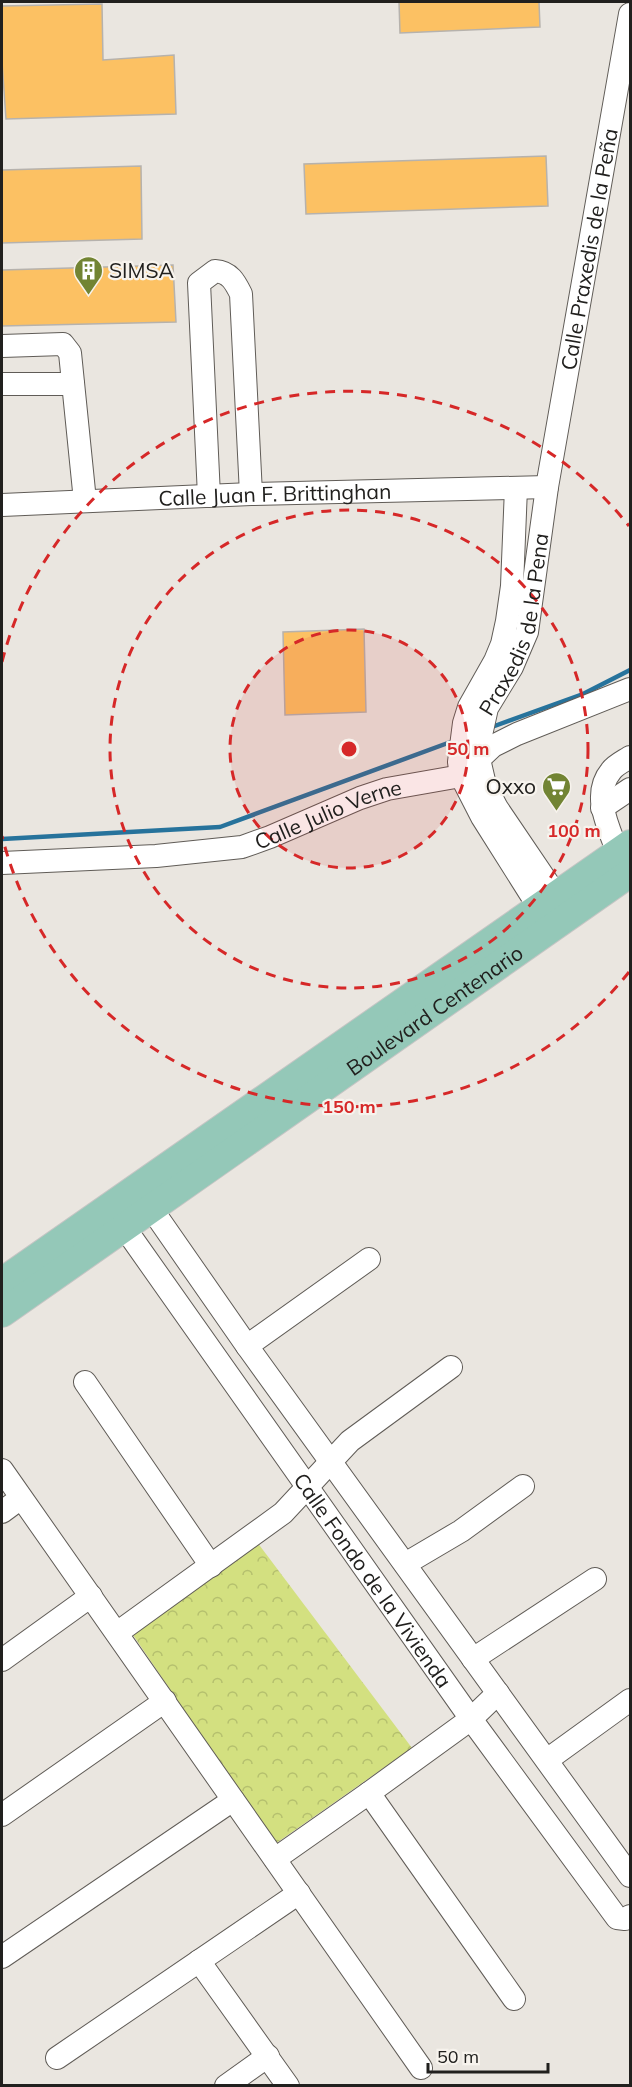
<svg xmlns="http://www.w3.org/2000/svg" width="632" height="2087" font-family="Mulish,sans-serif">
	<defs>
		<pattern id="park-crowns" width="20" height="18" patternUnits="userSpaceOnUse" patternTransform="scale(1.5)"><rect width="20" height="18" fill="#d3e080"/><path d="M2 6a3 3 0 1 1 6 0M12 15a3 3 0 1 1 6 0" fill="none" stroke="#b5c06e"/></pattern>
	</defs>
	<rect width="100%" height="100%" fill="#eae6e0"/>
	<path fill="url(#park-crowns)" d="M 257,1542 L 412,1748 L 275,1844 L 131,1632 Z"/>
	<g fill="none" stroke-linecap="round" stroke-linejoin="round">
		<g stroke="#27739c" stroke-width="4.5">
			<path d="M 489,728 L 583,694 L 630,670"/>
			<path d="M 2,839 L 220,827 L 456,740"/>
		</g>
	</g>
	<g fill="#fcc163" stroke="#b6b2ad" stroke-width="1.5">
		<path d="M 399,2 L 539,2 L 540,27 L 400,33 Z"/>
		<path d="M 102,4 L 103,60 L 174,55 L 176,114 L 6,119 L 2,62 L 2,6 Z"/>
		<path d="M 546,156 L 548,206 L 306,214 L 304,164 Z"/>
		<path d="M 141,166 L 142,239 L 2,243 L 2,170 Z"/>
		<path d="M 173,265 L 176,322 L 2,326 L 2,270 Z"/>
		<path d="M 364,629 L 366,712 L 285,715 L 283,632 Z"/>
	</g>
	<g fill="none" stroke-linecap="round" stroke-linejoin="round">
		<defs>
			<g id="minor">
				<path d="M 2,346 L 63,344 L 70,353 L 85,501"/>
				<path d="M 2,384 L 73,384"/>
				<path d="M 516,488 L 512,586 L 507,621 L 502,644 L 495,661 L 469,707 L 464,723 L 459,762 L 461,776 L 482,817 L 547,920"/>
				<path d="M 209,496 L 199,283 L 215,271 C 230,272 235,282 241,294 L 251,494"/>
				<path id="s1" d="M 2,505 L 251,494 L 547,487"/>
				<path d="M 602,808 L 630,789"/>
				<path d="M 618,853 C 609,828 591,795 611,771 C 615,765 624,761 630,757"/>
				<path id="s2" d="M 2,863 L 156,856 L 242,847 L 270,837 L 360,798 L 387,789 L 461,776 L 493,746 L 517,734 L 630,689"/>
				<path id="s3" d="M 564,907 L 497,808 L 485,785 L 479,759 L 479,744 L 487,708 L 512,667 L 527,632 L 547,487 L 630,14"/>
				<path d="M 151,1208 L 247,1346 L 630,1876"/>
				<path id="s4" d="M 124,1227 L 471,1719 L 617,1918 L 625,1919 L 630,1916"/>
				<path d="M 247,1346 L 369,1259"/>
				<path d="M 85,1382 L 211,1566"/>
				<path d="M 2,1470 L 421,2068"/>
				<path d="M 2,1512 L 21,1498"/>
				<path d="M 405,1564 L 461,1531 L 523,1486"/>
				<path d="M 117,1633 L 283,1513 L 350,1441 L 451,1367"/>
				<path d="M 473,1659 L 595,1579"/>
				<path d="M 2,1660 L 91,1596"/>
				<path d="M 547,1760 L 630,1700"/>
				<path d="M 369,1793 L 514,1999"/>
				<path d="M 2,1815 L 165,1701"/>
				<path d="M 275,1859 L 369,1793 L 471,1719 L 498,1693"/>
				<path d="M 2,1957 L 233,1800"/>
				<path d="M 199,1961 L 288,2086"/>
				<path d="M 57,2058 L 299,1893"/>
				<path d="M 226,2086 L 268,2056"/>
			</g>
			<g id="major">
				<path d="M 2,1282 L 630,844"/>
				<path id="s5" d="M 2,1313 L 630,873"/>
			</g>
		</defs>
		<use href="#minor" stroke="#605c57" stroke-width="24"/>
		<use href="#major" stroke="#c5c5c4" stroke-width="30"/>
		<use href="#minor" stroke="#fff" stroke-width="22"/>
		<use href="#major" stroke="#94c8b8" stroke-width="28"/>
	</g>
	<circle cx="349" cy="749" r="119" fill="#d62828" fill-opacity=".12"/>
	<g fill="none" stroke="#d62828" stroke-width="3" stroke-dasharray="10 8">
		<circle cx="349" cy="749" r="119"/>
		<circle cx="349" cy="749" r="239"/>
		<path d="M629 972A358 358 0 0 1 2 836M2 662A358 358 0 0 1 629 526"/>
	</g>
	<defs>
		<symbol id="building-pin" viewBox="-11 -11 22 30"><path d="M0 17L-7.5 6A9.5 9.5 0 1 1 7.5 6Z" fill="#728433" stroke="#f7f3ed"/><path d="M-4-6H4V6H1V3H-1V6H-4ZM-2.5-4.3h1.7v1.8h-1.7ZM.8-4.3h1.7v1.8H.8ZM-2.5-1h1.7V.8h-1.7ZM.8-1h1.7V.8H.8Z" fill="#fff"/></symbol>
		<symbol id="supermarket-pin" viewBox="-11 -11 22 30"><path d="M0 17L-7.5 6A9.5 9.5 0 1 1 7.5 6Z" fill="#728433" stroke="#f7f3ed"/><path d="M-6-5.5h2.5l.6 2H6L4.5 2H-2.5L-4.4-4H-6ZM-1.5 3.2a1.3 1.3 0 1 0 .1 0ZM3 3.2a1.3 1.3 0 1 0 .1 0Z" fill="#fff"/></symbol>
	</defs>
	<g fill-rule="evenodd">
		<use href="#building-pin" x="72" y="254" width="33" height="45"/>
		<use href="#supermarket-pin" x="540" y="770" width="33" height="45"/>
	</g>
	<g text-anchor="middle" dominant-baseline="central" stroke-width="4.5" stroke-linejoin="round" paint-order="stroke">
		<g font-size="21" fill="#21201e" stroke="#f7f3ed">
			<text stroke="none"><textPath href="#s3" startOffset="698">Calle Praxedis de la Peña</textPath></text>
			<text stroke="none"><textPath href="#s1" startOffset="273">Calle Juan F. Brittinghan</textPath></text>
			<text stroke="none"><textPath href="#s3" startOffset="314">Praxedis de la Pena</textPath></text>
			<text stroke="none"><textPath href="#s2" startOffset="333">Calle Julio Verne</textPath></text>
			<text stroke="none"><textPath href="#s5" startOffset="528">Boulevard Centenario</textPath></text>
			<text stroke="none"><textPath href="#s4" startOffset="432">Calle Fondo de la Vivienda</textPath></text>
		</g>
		<g font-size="21" fill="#21201e" stroke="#f7f3ed" text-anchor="start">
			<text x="109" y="270">SIMSA</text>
			<text x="536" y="786" text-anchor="end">Oxxo</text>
		</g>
	</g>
	<circle cx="349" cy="749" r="9" fill="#d62828" stroke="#f7f3ed" stroke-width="3"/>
	<g font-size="18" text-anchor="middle" font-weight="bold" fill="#d62828" stroke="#f7f3ed" stroke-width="4.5" stroke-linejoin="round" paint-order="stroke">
		<text x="468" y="755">50 m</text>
		<text x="574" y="837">100 m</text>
		<text x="349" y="1113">150 m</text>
	</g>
	<rect width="632" height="2087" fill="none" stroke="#21201e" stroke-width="6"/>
	<path d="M428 2063v9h120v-9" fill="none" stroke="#21201e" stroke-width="3"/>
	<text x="437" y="2063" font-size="18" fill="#21201e" stroke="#f7f3ed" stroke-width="4.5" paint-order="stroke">50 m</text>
</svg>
